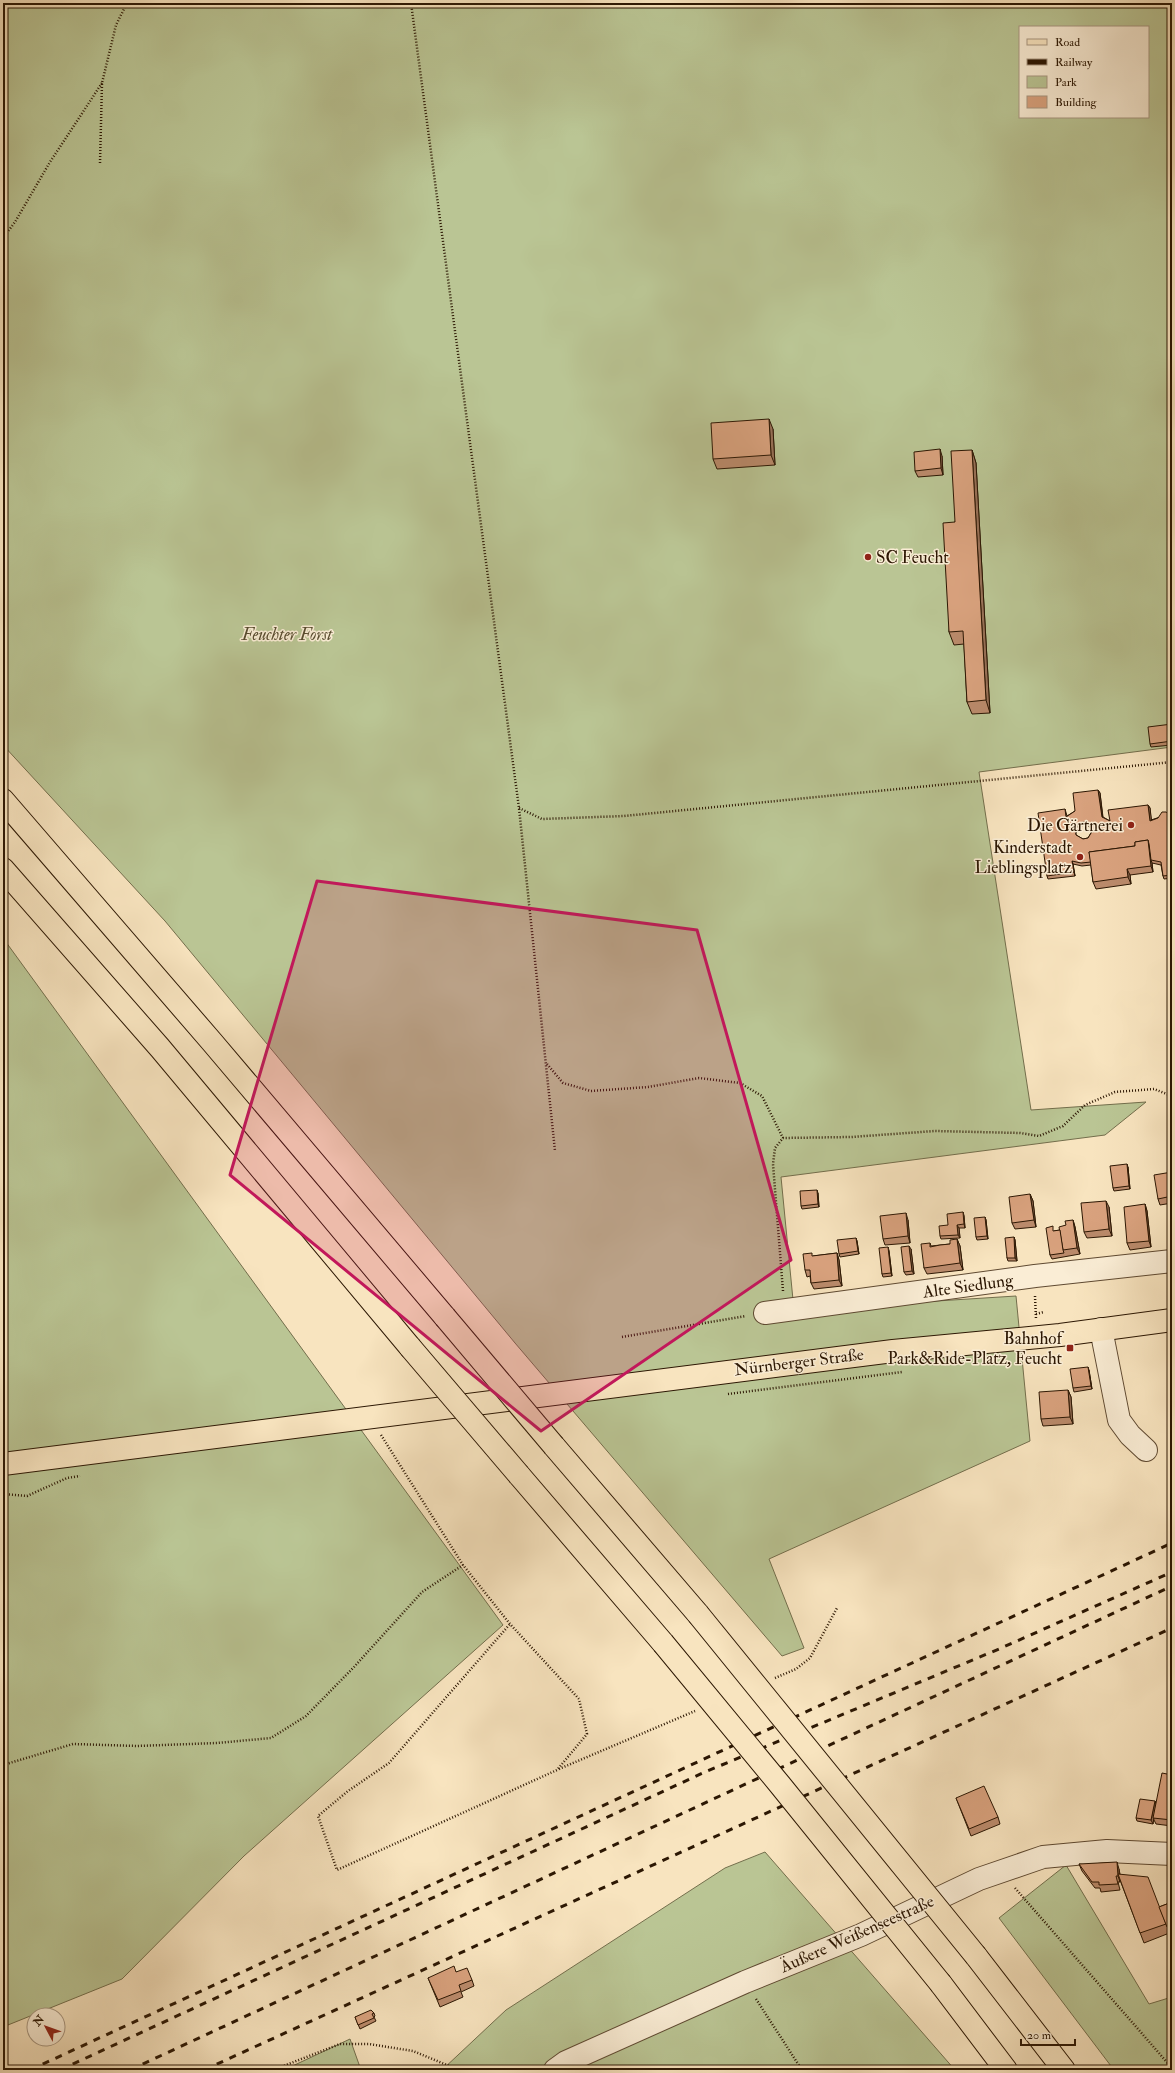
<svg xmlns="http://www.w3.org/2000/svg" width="1175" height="2073" font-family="'IM FELL Double Pica',serif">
	<rect width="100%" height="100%" fill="#f8e4bf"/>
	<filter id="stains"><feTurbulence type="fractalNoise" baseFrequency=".005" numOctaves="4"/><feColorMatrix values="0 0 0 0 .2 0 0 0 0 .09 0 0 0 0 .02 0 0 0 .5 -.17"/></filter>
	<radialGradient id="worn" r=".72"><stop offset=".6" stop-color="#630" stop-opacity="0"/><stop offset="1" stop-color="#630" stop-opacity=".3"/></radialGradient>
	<g fill="#bac594" stroke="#736e4c" fill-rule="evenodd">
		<path d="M 3,3 L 1172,3 L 1172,747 L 979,772 L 1031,1110 L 1146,1102 L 1105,1135 L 781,1177 L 794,1310 L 1016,1296 L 1030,1441 L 769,1559 L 804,1648 L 782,1656 L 515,1343 L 165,921 L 3,745 ZM 1020,27 L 1148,27 L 1148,117 L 1020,117 Z"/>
		<path d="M 3,938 L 503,1625 L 244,1856 L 122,1979 L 3,2027 Z"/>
		<path d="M 765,1852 L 955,2070 L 442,2070 L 506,2010 L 725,1868 Z"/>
		<path d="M 1066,1865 L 1149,2004 L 1172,1997 L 1172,2070 L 1114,2070 L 999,1918 Z"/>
		<path d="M 350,2039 L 361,2070 L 284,2070 Z"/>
	</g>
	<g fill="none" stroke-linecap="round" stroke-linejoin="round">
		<defs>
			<g id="minor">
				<path d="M 765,1313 L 1035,1276 L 1172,1261"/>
				<path d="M 1101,1329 L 1119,1420 L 1130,1435 L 1146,1450"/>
				<path d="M 555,2070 L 566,2062 L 745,1982 L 861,1935 L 979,1879 L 1043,1857 L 1107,1851 L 1172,1854"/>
			</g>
			<path id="major" d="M 3,1464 L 893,1351 L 1060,1335 L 1172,1320"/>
			<g id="highway">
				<path d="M 3,800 L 212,1042 L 445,1317"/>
				<path d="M 3,869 L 160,1048 L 410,1347"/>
				<path d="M 554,1446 L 698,1614"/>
				<path d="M 519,1475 L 663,1643"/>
				<path d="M 976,1956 L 1064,2070"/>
				<path d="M 941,1984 L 1006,2070"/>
			</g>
		</defs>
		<use href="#minor" stroke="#5f4a32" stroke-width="24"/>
		<use href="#major" stroke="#2c1703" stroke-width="24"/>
		<use href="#highway" stroke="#2c1703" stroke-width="24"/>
		<g stroke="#2c1703" stroke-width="2.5" stroke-dasharray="1 2" stroke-linecap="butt">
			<path d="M 411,3 L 519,808 L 555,1151"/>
			<path d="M 100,163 L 102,83 L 116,25 L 127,3"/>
			<path d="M 3,238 L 15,222 L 50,162 L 102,83"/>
			<path d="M 519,808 L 542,819 L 624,816 L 1172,762"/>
			<path d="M 547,1064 L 563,1083 L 591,1091 L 648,1087 L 699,1078 L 740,1083 L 762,1096 L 783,1138"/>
			<path d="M 783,1291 L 773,1164 L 775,1148 L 783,1138 L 851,1137 L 935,1131 L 1020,1133 L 1039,1136 L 1063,1126 L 1085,1105 L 1115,1092 L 1154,1089 L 1172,1096"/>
			<path d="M 1035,1296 L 1036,1319"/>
			<path d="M 1036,1314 L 1044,1312"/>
			<path d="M 622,1337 L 746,1316"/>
			<path d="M 728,1394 L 902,1372"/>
			<path d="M 381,1435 L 463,1565 L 510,1624 L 579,1699 L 587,1734 L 557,1770 L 337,1870 L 318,1816 L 348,1791 L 389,1763 L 510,1624"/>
			<path d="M 3,1494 L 27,1496 L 67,1478 L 80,1476"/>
			<path d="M 775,1678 L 796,1669 L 810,1658 L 837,1608"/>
			<path d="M 3,1765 L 73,1744 L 137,1746 L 217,1743 L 271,1738 L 306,1716 L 354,1667 L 422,1592 L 463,1565"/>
			<path d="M 559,1769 L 695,1711"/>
			<path d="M 1015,1888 L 1172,2068"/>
			<path d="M 756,1999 L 802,2070"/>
			<path d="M 273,2070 L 340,2044 L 369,2044 L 413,2051 L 459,2070"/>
		</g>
		<use href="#minor" stroke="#faedd5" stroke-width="22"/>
		<use href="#major" stroke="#f8e4bf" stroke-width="22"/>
		<use href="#highway" stroke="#f8e4bf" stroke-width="22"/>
		<g stroke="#2c1703" stroke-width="3" stroke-dasharray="7 7" stroke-linecap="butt">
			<path d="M 30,2070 L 1172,1543"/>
			<path d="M 60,2070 L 705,1772 L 999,1649 L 1172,1572"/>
			<path d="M 130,2070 L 1172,1586"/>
			<path d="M 204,2070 L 1172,1628"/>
		</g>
		<defs>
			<g id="highway-bridge">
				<path d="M 445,1317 L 554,1446"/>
				<path d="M 410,1347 L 519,1475"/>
				<path d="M 698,1614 L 976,1956"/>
				<path d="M 663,1643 L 781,1786 L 941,1984"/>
			</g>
		</defs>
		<use href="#highway-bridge" stroke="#2c1703" stroke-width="24" stroke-linecap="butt"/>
		<use href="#highway-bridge" stroke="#f8e4bf" stroke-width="22"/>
	</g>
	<g fill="#bb8b6c" stroke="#2c1703" fill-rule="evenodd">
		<path d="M 773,429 L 775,465 L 717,469 L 713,459 Z"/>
		<path d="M 972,450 L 976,463 L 990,713 L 972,714 L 967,702 L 964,644 L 954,645 L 949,632 L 955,522 Z"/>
		<path d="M 942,456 L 943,475 L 918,477 L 915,471 Z"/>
		<path d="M 1172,724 L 1172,745 L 1151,747 L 1150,744 Z"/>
		<path d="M 1098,790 L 1100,793 L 1103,817 L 1110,821 L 1148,805 L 1150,808 L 1151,820 L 1169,814 L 1171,820 L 1172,821 L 1172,878 L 1164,879 L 1163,876 L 1161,865 L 1152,863 L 1153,872 L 1130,875 L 1131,884 L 1096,889 L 1093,882 L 1091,865 L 1082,866 L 1073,864 L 1075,876 L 1048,879 L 1047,876 L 1065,809 L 1067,816 L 1075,811 ZM 1085,825 L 1089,826 L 1092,831 L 1088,838 L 1083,839 L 1076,835 L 1076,833 L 1081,826 Z"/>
		<path d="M 1128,1167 L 1130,1189 L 1114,1191 L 1113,1188 Z"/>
		<path d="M 1172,1172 L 1172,1203 L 1160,1205 L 1158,1199 Z"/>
		<path d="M 818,1193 L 819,1207 L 802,1209 L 801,1206 Z"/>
		<path d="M 1030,1194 L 1033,1201 L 1036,1227 L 1015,1229 L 1012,1223 Z"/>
		<path d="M 1145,1204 L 1147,1211 L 1151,1247 L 1130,1250 L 1127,1243 Z"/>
		<path d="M 1109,1207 L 1112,1236 L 1087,1238 L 1084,1232 Z"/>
		<path d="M 963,1212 L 964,1216 L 965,1228 L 959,1228 L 960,1238 L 941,1239 L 940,1236 L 948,1225 Z"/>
		<path d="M 985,1217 L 986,1220 L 988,1239 L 977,1240 L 976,1237 Z"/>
		<path d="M 908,1220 L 910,1243 L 885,1245 L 883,1239 Z"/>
		<path d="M 1073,1220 L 1075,1227 L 1080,1254 L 1052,1259 L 1050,1255 L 1054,1231 L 1060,1230 Z"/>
		<path d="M 1014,1237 L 1015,1240 L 1017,1261 L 1008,1261 L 1007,1258 Z"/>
		<path d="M 856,1238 L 857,1241 L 859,1254 L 840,1257 L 839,1254 Z"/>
		<path d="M 957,1239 L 960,1246 L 963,1270 L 927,1274 L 924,1268 L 930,1243 L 931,1246 L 950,1244 Z"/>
		<path d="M 888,1247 L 889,1251 L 892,1276 L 883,1277 L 882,1274 Z"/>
		<path d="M 911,1249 L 914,1274 L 906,1275 L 904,1272 Z"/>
		<path d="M 837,1253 L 839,1260 L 842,1286 L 814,1289 L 811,1283 L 810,1276 L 807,1277 L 805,1270 L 813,1256 Z"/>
		<path d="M 1089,1370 L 1092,1389 L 1074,1392 L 1073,1388 Z"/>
		<path d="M 1068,1390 L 1071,1397 L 1073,1424 L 1043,1426 L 1041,1419 Z"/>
		<path d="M 1172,1775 L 1172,1826 L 1156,1824 L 1153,1818 L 1153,1824 L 1137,1821 L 1136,1818 L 1155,1801 L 1156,1804 Z"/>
		<path d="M 956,1798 L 998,1817 L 1000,1824 L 971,1836 Z"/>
		<path d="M 1079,1864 L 1119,1869 L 1120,1874 L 1159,1907 L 1172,1902 L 1172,1932 L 1144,1943 L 1120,1880 L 1120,1882 L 1118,1882 L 1120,1890 L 1101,1892 L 1100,1888 L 1095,1888 L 1082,1871 Z"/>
		<path d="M 456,1972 L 472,1980 L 474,1986 L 461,1992 L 463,1997 L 440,2007 L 428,1978 Z"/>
		<path d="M 374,2013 L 375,2016 L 374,2017 L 376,2021 L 360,2029 L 355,2017 Z"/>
	</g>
	<g fill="#987158" stroke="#2c1703">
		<path d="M 769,419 L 773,429 L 775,465 L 771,455 Z"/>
		<path d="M 940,449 L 942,456 L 943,475 L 941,468 Z"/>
		<path d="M 972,450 L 976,463 L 990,713 L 986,700 Z"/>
		<path d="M 1098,790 L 1100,793 L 1103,820 L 1102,817 Z"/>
		<path d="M 1148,805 L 1150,808 L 1152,824 L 1150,821 Z"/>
		<path d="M 1079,823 L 1081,826 L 1076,833 L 1075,830 Z"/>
		<path d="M 1148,840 L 1150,847 L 1151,860 L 1152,863 L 1153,872 L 1151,866 Z"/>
		<path d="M 1072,861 L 1073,864 L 1075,876 L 1074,872 Z"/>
		<path d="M 1127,869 L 1130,875 L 1131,884 L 1128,877 Z"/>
		<path d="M 1127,1164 L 1128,1167 L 1130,1189 L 1129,1186 Z"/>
		<path d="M 817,1190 L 818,1193 L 819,1207 L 818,1204 Z"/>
		<path d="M 1030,1194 L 1033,1201 L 1036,1227 L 1034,1220 Z"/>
		<path d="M 1106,1201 L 1109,1207 L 1112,1236 L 1109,1229 Z"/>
		<path d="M 1145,1204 L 1147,1211 L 1151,1247 L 1149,1241 Z"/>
		<path d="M 963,1212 L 964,1216 L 965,1228 L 964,1224 Z"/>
		<path d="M 906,1213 L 908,1220 L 910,1243 L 908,1236 Z"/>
		<path d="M 985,1217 L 986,1220 L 988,1239 L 987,1236 Z"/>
		<path d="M 1073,1220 L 1075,1227 L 1080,1254 L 1077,1248 Z"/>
		<path d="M 957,1225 L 959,1228 L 960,1238 L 958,1235 Z"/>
		<path d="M 1014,1237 L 1015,1240 L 1017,1261 L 1015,1258 Z"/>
		<path d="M 856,1238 L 857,1241 L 859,1254 L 858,1251 Z"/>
		<path d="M 957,1239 L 960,1246 L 963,1270 L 960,1263 Z"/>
		<path d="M 909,1246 L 911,1249 L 914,1274 L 912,1271 Z"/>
		<path d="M 888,1247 L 889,1251 L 892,1276 L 891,1273 Z"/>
		<path d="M 837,1253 L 839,1260 L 842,1286 L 839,1280 Z"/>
		<path d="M 1088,1367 L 1089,1370 L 1092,1389 L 1091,1386 Z"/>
		<path d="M 1068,1390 L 1071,1397 L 1073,1424 L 1070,1417 Z"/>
		<path d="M 1155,1801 L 1156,1804 L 1153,1824 L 1151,1820 Z"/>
		<path d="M 1117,1862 L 1119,1869 L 1120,1882 L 1118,1876 Z"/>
	</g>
	<g fill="#d9a27e" stroke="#2c1703" fill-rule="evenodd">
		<path d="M 769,419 L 771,455 L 713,459 L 711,423 Z"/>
		<path d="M 940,449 L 941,468 L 915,471 L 914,452 Z"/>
		<path d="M 972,450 L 986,700 L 967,702 L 963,631 L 949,632 L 943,523 L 955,522 L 951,451 Z"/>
		<path d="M 1172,724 L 1172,741 L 1150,744 L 1148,727 Z"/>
		<path d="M 1098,790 L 1102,817 L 1110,821 L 1108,810 L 1148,805 L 1150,821 L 1158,818 L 1162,812 L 1166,812 L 1169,814 L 1170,819 L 1172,821 L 1172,875 L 1163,876 L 1161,862 L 1151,860 L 1149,844 L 1148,840 L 1135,842 L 1135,846 L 1089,852 L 1091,862 L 1081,863 L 1072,861 L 1074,872 L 1047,876 L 1038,813 L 1065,809 L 1066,817 L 1075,811 L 1073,793 ZM 1084,822 L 1088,823 L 1093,830 L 1088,838 L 1083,839 L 1076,835 L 1075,830 L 1079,823 Z"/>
		<path d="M 1148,840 L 1151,866 L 1127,869 L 1128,877 L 1093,882 L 1089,852 L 1135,846 L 1135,842 Z"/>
		<path d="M 1171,1146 L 1172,1146 L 1172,1159 Z"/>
		<path d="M 1127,1164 L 1129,1186 L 1113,1188 L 1110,1166 Z"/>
		<path d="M 1172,1172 L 1172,1196 L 1158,1199 L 1154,1175 Z"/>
		<path d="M 817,1190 L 818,1204 L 801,1206 L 800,1191 Z"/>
		<path d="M 1030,1194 L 1034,1220 L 1012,1223 L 1009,1197 Z"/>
		<path d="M 1106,1201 L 1109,1229 L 1084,1232 L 1081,1203 Z"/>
		<path d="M 1145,1204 L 1149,1241 L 1127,1243 L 1124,1207 Z"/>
		<path d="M 963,1212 L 964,1224 L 957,1225 L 958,1235 L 940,1236 L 939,1226 L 948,1225 L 947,1214 Z"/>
		<path d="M 906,1213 L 908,1236 L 883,1239 L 880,1216 Z"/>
		<path d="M 985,1217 L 987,1236 L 976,1237 L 974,1218 Z"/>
		<path d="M 1073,1220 L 1077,1248 L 1063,1250 L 1059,1227 L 1066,1225 L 1065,1221 Z"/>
		<path d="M 1053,1226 L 1053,1231 L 1060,1230 L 1063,1250 L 1064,1253 L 1050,1255 L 1046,1228 Z"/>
		<path d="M 1014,1237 L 1015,1258 L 1007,1258 L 1005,1238 Z"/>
		<path d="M 856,1238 L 858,1251 L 839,1254 L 837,1240 Z"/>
		<path d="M 957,1239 L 960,1263 L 924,1268 L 921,1244 L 930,1243 L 930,1247 L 940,1245 L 950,1244 L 950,1240 Z"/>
		<path d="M 909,1246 L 912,1271 L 904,1272 L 901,1247 Z"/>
		<path d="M 888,1247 L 891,1273 L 882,1274 L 879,1248 Z"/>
		<path d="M 812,1253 L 812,1256 L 837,1253 L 839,1280 L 811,1283 L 810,1270 L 805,1270 L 803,1254 Z"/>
		<path d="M 1088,1367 L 1091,1386 L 1073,1388 L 1070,1369 Z"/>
		<path d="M 1068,1390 L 1070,1417 L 1041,1419 L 1039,1392 Z"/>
		<path d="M 1162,1773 L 1172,1775 L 1172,1820 L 1153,1818 Z"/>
		<path d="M 984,1786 L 998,1817 L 969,1829 L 956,1798 Z"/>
		<path d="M 1140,1799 L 1155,1801 L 1151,1820 L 1136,1818 Z"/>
		<path d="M 1117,1862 L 1118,1876 L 1116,1876 L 1118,1884 L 1099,1885 L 1099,1882 L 1092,1882 L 1079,1864 Z"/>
		<path d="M 1118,1874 L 1148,1877 L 1166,1924 L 1140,1933 Z"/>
		<path d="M 1172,1902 L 1172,1925 L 1167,1927 L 1159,1907 Z"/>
		<path d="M 454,1966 L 456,1972 L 467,1968 L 472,1980 L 459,1985 L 461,1991 L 438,2000 L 428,1978 Z"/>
		<path d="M 371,2010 L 374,2013 L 372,2014 L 374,2018 L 358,2025 L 355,2017 Z"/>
	</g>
	<path fill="#c2185b" fill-opacity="0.2" stroke="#c2185b" stroke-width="3" stroke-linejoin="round" d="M 317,881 L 697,930 L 791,1260 L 541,1431 L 230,1175 Z"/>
	<g fill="#8f2418" stroke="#faedd5" stroke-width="1.5">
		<circle cx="868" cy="557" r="4"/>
		<circle cx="1131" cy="825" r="4"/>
		<circle cx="1080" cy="857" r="4"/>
		<rect x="1066" y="1344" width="8" height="8" rx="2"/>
	</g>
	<g text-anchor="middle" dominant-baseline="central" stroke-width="3" stroke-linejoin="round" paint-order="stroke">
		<g font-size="17" fill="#2c1703" stroke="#faedd5" text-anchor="end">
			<text x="876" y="557" text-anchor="start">SC Feucht</text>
			<text x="1123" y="825">Die Gärtnerei</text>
			<text x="1072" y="847">Kinderstadt<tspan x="1072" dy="20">Lieblingsplatz</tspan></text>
			<text x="1062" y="1338">Bahnhof<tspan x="1062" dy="20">Park&amp;Ride-Platz, Feucht</tspan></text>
		</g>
		<g font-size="17" font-style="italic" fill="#574b2e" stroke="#faedd5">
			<text x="287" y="634">Feuchter Forst</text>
		</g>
		<g font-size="17" fill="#2c1703" stroke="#faedd5">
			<text transform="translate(968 1286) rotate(-8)">Alte Siedlung</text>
			<text transform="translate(799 1362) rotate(-7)">Nürnberger Straße</text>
			<text transform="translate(857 1934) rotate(-24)">Äußere Weißenseestraße</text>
		</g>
	</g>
	<rect width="1175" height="2073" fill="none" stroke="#f8e4bf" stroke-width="16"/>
	<rect x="4" y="4" width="1167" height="2065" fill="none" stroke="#2c1703" stroke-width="2"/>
	<rect x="8" y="8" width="1159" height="2057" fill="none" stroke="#2c1703"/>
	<rect x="1019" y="26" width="130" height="92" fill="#faedd5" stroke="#a89781"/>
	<rect x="1027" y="39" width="20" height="6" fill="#f8e4bf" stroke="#a89781"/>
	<text x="1055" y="46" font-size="12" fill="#2c1703">Road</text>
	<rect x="1027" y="59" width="20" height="6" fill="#2c1703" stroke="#a89781"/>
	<text x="1055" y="66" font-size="12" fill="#2c1703">Railway</text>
	<rect x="1027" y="76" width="20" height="12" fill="#bac594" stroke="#a89781"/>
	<text x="1055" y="86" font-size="12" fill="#2c1703">Park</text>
	<rect x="1027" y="96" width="20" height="12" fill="#d9a27e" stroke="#a89781"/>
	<text x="1055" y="106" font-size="12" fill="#2c1703">Building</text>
	<g transform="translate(46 2027) rotate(311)"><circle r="19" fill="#faedd5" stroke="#a89781"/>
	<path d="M0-3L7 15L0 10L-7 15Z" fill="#8f2418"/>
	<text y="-6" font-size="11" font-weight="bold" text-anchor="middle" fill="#2c1703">N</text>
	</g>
	<path d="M1021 2039v6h54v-6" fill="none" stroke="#2c1703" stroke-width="2"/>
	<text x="1027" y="2039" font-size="12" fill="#2c1703" stroke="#faedd5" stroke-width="3" paint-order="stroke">20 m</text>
	<rect width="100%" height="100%" filter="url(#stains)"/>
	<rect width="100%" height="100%" fill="url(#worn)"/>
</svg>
